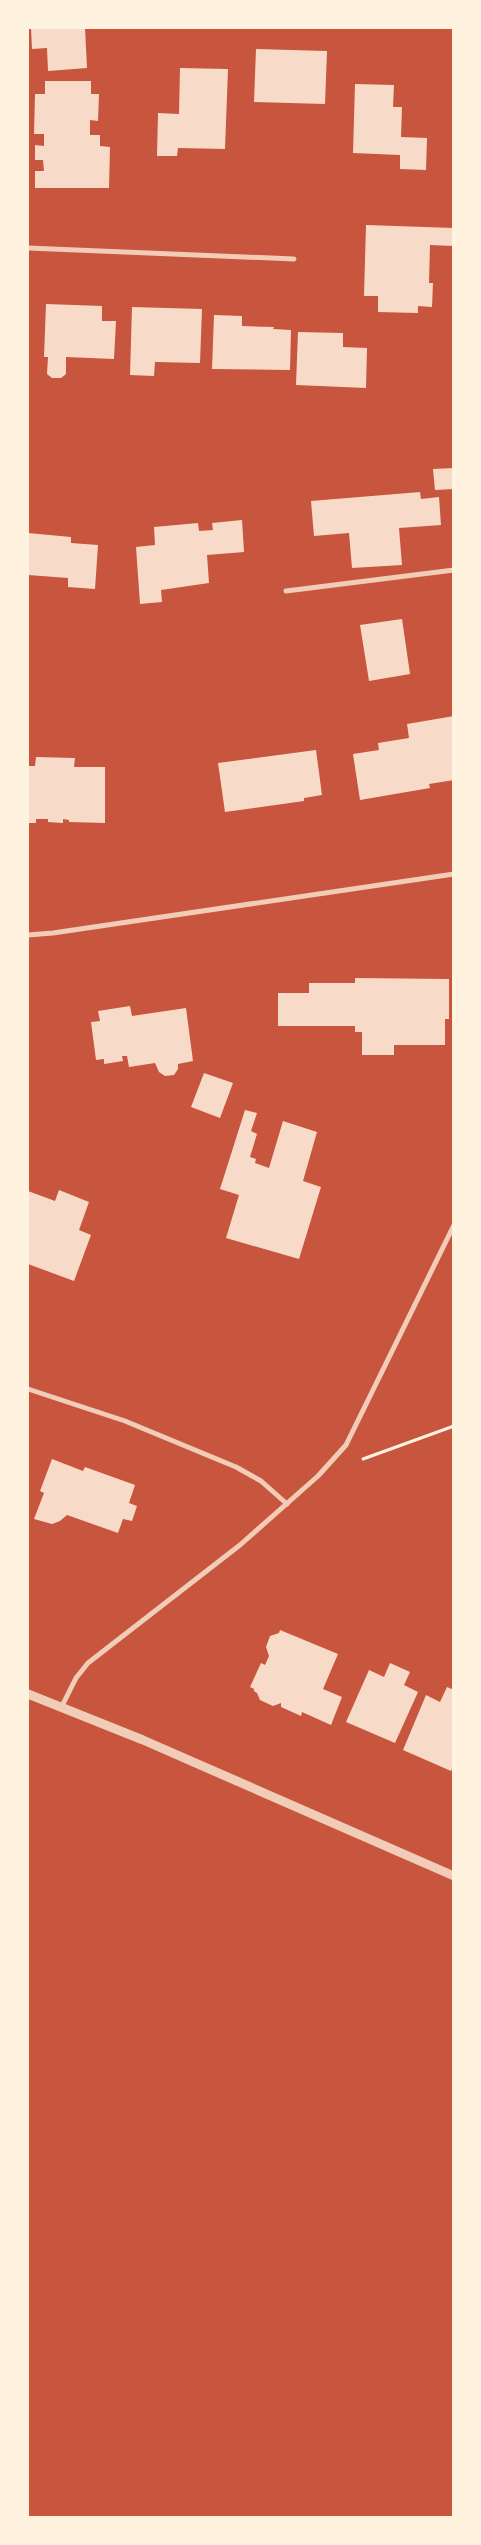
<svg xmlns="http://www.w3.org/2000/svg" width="481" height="2545" font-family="Poppins,sans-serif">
	<rect width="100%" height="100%" fill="#c8553d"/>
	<g fill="#f7dbc8">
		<path d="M 31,28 L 85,28 L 87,68 L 48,71 L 47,48 L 32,49 Z"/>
		<path d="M 256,49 L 327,51 L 325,104 L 254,102 Z"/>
		<path d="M 180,68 L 228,69 L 225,149 L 178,148 L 177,156 L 157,156 L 158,113 L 179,114 Z"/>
		<path d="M 45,81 L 91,81 L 91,94 L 99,94 L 98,121 L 90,120 L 90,135 L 100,135 L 100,146 L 110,147 L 109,188 L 35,188 L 35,171 L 44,171 L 43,160 L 35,160 L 35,145 L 44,146 L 44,134 L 34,134 L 35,94 L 45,94 Z"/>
		<path d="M 355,84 L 394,85 L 393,107 L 402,107 L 401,137 L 427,138 L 426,170 L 400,169 L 400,155 L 353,153 Z"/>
		<path d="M 366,225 L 454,228 L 454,246 L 430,245 L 429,283 L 433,283 L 432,307 L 418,306 L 418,313 L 378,312 L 378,296 L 364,296 Z"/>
		<path d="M 46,304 L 102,306 L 102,321 L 116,321 L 114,359 L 66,357 L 66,374 L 61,378 L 52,378 L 47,374 L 48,357 L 44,357 Z"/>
		<path d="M 132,307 L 202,309 L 200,363 L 155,362 L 154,376 L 130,375 Z"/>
		<path d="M 214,315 L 242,316 L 242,326 L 274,327 L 273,329 L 291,330 L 290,370 L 212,369 Z"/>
		<path d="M 298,332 L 343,333 L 343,347 L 367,348 L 366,388 L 296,385 Z"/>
		<path d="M 454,468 L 454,489 L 435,490 L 433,469 Z"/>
		<path d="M 420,492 L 421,499 L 439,497 L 441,525 L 399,528 L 402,565 L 352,568 L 349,533 L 314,536 L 311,501 Z"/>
		<path d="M 242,520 L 244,552 L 207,555 L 209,583 L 161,590 L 162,602 L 140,604 L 136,547 L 155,545 L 154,527 L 198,523 L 199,531 L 213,530 L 212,523 Z"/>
		<path d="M 28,533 L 71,537 L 71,543 L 98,545 L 95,589 L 68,587 L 68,578 L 28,575 Z"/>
		<path d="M 402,619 L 410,674 L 369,681 L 360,625 Z"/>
		<path d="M 454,716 L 454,780 L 429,784 L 430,788 L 360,800 L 353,754 L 379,750 L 378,743 L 409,738 L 407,724 Z"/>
		<path d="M 316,750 L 322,795 L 304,798 L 304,801 L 225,812 L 218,763 Z"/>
		<path d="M 36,757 L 75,758 L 74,767 L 105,767 L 105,823 L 69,822 L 69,820 L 63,819 L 63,823 L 48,822 L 48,819 L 36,819 L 36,823 L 28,823 L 28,766 L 35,766 Z"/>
		<path d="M 355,978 L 449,979 L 449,1019 L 445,1019 L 445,1045 L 394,1045 L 394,1055 L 362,1055 L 362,1032 L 355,1032 L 355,1026 L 278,1026 L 278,993 L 309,993 L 309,983 L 355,983 Z"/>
		<path d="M 130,1006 L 132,1016 L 186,1008 L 193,1061 L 178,1064 L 178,1069 L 174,1075 L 165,1076 L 159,1072 L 155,1063 L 129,1067 L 127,1056 L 122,1056 L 123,1061 L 104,1064 L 104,1059 L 96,1060 L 91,1022 L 100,1021 L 98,1011 Z"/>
		<path d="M 204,1073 L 233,1083 L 220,1118 L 191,1107 Z"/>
		<path d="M 245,1110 L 257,1113 L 251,1131 L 257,1134 L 250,1157 L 256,1159 L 255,1163 L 269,1168 L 283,1121 L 317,1132 L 303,1181 L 321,1187 L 299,1259 L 226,1238 L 239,1195 L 220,1189 Z"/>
		<path d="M 59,1190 L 89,1202 L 79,1230 L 91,1235 L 74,1281 L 28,1264 L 28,1191 L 55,1201 Z"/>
		<path d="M 52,1459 L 83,1471 L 85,1467 L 135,1485 L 129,1503 L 137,1506 L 132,1521 L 123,1519 L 118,1533 L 67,1515 L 60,1521 L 52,1524 L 34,1519 L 44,1493 L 40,1491 Z"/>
		<path d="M 280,1630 L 338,1654 L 323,1689 L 342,1697 L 331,1725 L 302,1712 L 301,1716 L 281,1707 L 281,1703 L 273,1706 L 260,1700 L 257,1693 L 254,1691 L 254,1689 L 250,1687 L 261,1663 L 265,1665 L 269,1656 L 266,1647 L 270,1636 L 279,1633 Z"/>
		<path d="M 390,1663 L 410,1672 L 404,1685 L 418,1692 L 395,1743 L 346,1722 L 369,1670 L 384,1677 Z"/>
		<path d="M 447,1687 L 454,1690 L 454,1765 L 451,1771 L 403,1750 L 426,1695 L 440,1702 Z"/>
	</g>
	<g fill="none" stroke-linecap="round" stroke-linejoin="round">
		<path stroke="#fff3e0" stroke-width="3" d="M 363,1459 L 454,1426"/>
		<g stroke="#f1ccb7" stroke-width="5">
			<path d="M 28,248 L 294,259"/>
			<path d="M 286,591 L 454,570"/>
			<path d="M 28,935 L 53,933 L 454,874"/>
			<path d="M 28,1389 L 125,1421 L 236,1467 L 261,1481 L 287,1504"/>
			<path d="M 61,1708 L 76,1678 L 88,1663 L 240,1545 L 318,1476 L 346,1445 L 454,1225"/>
		</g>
		<path stroke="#f1ccb7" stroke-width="9" d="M 28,1694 L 143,1740 L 454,1876"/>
	</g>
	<rect width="481" height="2545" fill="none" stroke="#fff3e0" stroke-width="58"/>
</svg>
